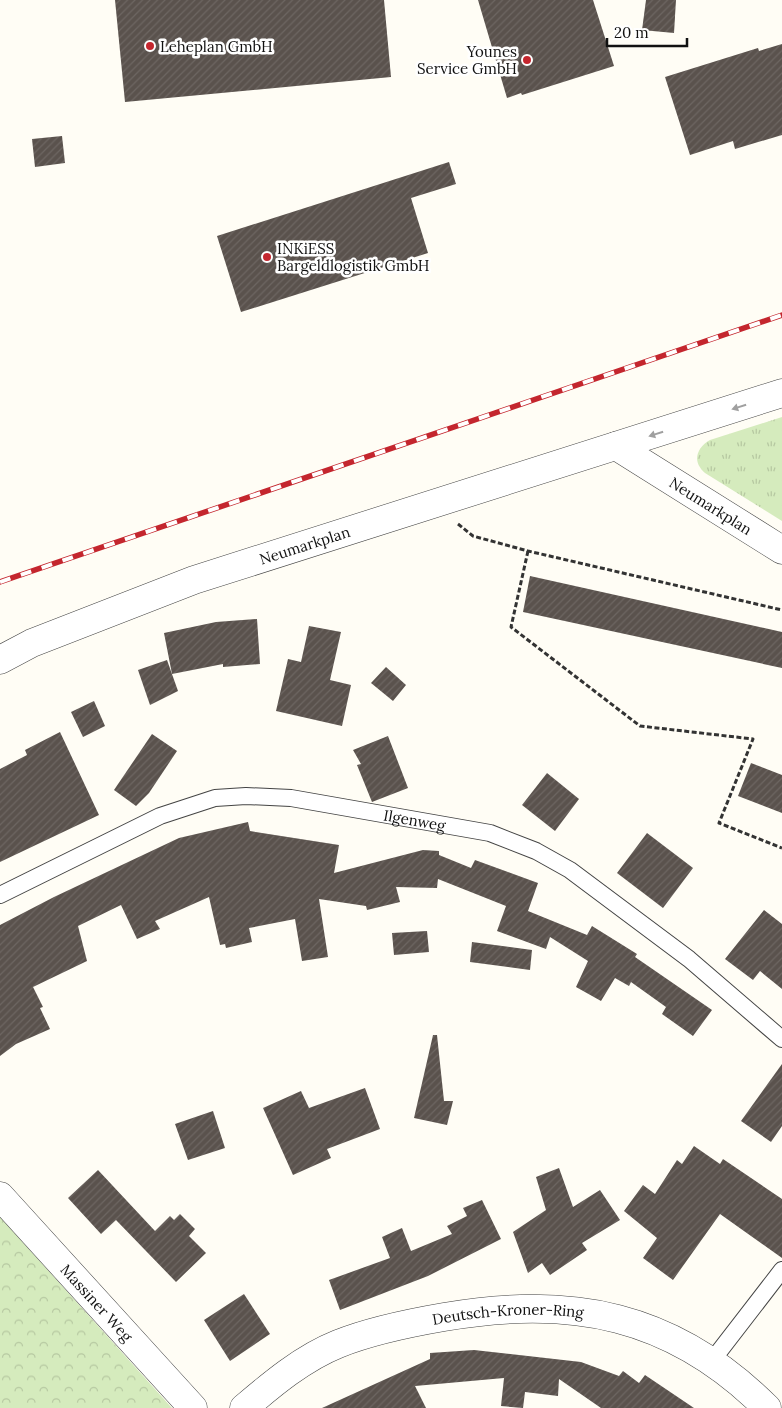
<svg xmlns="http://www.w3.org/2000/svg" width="782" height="1408" font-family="Lora,serif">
	<defs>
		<pattern id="grass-tufts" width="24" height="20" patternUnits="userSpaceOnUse" patternTransform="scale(1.25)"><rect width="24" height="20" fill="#d5ebbd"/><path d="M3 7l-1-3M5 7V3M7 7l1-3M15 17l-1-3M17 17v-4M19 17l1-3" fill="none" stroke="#b6c8a1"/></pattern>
		<pattern id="park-crowns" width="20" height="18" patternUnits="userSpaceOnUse" patternTransform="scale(1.25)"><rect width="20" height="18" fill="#d5ebbd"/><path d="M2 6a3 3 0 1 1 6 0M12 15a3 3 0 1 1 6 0" fill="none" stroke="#b6c8a1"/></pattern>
		<pattern id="building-hatch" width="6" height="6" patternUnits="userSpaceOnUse" patternTransform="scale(1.25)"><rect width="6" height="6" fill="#5a524d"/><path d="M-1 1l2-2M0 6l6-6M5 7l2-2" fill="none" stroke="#6d6662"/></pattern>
	</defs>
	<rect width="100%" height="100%" fill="#fffdf5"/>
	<path fill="url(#grass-tufts)" d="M 782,417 L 782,521 L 705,473 C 692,462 696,448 710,440 Z"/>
	<path fill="url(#park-crowns)" d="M 0,1217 L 172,1408 L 0,1408 Z"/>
	<g fill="url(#building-hatch)">
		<path d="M 115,0 L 384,0 L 391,77 L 125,102 Z"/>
		<path d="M 478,0 L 593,0 L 614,66 L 522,95 L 521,93 L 507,98 Z"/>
		<path d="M 646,0 L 676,0 L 674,33 L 642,30 Z"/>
		<path d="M 782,44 L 782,135 L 735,149 L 733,141 L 690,155 L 665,77 L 758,48 L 759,51 Z"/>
		<path d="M 62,136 L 65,163 L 35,167 L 32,139 Z"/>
		<path d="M 449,162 L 456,184 L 411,198 L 428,253 L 241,312 L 217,236 Z"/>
		<path d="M 530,576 L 782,632 L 782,668 L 523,612 Z"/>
		<path d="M 257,619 L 260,664 L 223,667 L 223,664 L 172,674 L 164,633 L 216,622 Z"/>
		<path d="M 309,626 L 341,632 L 330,680 L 351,685 L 342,726 L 276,711 L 288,659 L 301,662 Z"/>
		<path d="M 167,660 L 178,691 L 150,705 L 138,670 Z"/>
		<path d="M 386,667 L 406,685 L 393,701 L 371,683 Z"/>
		<path d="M 94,701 L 105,726 L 83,737 L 71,712 Z"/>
		<path d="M 60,732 L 99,815 L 0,862 L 0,769 L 27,755 L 25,750 Z"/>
		<path d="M 152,734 L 177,751 L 149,793 L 136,806 L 114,790 Z"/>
		<path d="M 388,736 L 408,788 L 372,802 L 357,765 L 361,764 L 353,750 Z"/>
		<path d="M 751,763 L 782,775 L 782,813 L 738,796 Z"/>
		<path d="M 547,773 L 579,799 L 555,831 L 522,805 Z"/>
		<path d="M 248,822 L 250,831 L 339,845 L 334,873 L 423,850 L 439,851 L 439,855 L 471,868 L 475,860 L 538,883 L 528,911 L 587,935 L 592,926 L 637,954 L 635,957 L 712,1010 L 693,1036 L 662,1014 L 666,1007 L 631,982 L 629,986 L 615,978 L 601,1001 L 576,987 L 588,961 L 550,937 L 546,949 L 497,931 L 506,906 L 438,879 L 437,888 L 396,887 L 400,902 L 367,910 L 366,906 L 319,899 L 328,957 L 302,961 L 295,919 L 249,928 L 252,942 L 226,948 L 225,944 L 220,945 L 209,897 L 155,921 L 160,929 L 137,939 L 121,905 L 78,926 L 87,961 L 33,987 L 43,1007 L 40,1008 L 50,1029 L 16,1044 L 0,1056 L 0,925 L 54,897 L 179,838 Z"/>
		<path d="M 647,833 L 693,868 L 663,908 L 617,873 Z"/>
		<path d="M 764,910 L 782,924 L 782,989 L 760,971 L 753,980 L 725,959 Z"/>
		<path d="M 427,931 L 429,952 L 394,955 L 392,933 Z"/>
		<path d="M 472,942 L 532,950 L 530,970 L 470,962 Z"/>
		<path d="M 433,1035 L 437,1035 L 444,1101 L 453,1101 L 447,1125 L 414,1118 Z"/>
		<path d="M 782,1064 L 782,1126 L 771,1142 L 741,1121 Z"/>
		<path d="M 365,1088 L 380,1129 L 327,1149 L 331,1158 L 293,1175 L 263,1108 L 301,1091 L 309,1108 Z"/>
		<path d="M 213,1111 L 225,1148 L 188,1160 L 175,1124 Z"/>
		<path d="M 694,1146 L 720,1164 L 723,1159 L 782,1199 L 782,1258 L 720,1214 L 673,1280 L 643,1258 L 657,1238 L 624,1211 L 643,1185 L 655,1194 L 677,1160 L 682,1164 Z"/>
		<path d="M 559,1168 L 573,1207 L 600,1190 L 620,1220 L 582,1243 L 587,1250 L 550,1275 L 542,1263 L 528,1273 L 513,1232 L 546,1210 L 536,1177 Z"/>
		<path d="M 98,1170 L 155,1231 L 170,1216 L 174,1220 L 180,1214 L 195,1229 L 189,1236 L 206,1253 L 176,1282 L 116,1220 L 101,1234 L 68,1198 Z"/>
		<path d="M 482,1200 L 501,1239 L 428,1276 L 340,1310 L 329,1280 L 390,1258 L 382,1237 L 402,1228 L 411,1251 L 452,1234 L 447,1226 L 467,1216 L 463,1208 Z"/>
		<path d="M 244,1294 L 270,1334 L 230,1361 L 204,1320 Z"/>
		<path d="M 474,1350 L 581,1362 L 619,1376 L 623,1371 L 639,1383 L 645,1375 L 694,1408 L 601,1408 L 559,1379 L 558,1396 L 525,1392 L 523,1408 L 501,1406 L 504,1378 L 415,1386 L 426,1408 L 322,1408 L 430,1359 L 430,1353 Z"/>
	</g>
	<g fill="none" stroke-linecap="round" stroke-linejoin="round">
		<defs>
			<g id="service">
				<path id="s1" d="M 0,895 L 160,816 L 215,798 L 246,796 L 291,798 L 490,833 L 536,851 L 570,870 L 689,959 L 782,1039"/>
				<path d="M 711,1362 L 782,1270"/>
			</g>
			<g id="minor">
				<path id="s2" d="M 616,446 L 782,550"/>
				<path id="s3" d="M 0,660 L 32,643 L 194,580 L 782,393"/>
				<path id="s4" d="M 0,1196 L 193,1408"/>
				<path id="s5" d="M 244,1408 C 272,1384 303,1358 338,1344 C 370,1331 409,1323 444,1317 C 571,1295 673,1314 767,1408"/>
			</g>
		</defs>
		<use href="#service" stroke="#444" stroke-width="18"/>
		<use href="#minor" stroke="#444" stroke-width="29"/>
		<g stroke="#333" stroke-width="3" stroke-dasharray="5 2.5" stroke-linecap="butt">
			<path d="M 458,524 L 473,536 L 528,551 L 782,610"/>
			<path d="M 528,551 L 511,627 L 640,726 L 753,739 L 719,823 L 782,848"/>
		</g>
		<use href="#service" stroke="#fff" stroke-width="16"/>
		<use href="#minor" stroke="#fff" stroke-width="28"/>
		<defs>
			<path id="rail" d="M 0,582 L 782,315"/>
		</defs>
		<use href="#rail" stroke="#c4262e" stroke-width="5.5"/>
		<use href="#rail" stroke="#fff" stroke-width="4" stroke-dasharray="11" stroke-linecap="butt"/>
	</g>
	<defs><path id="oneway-solid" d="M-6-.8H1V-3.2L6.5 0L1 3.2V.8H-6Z" transform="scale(1.25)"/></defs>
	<g fill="#a0a0a0">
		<use href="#oneway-solid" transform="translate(739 407) rotate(162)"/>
		<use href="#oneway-solid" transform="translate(656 434) rotate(162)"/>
	</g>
	<g fill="#c4262e" stroke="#fff" stroke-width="2">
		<circle cx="150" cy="46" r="5"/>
		<circle cx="527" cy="60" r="5"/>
		<circle cx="267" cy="257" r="5"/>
	</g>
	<g text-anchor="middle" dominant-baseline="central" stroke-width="5" stroke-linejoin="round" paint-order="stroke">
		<g font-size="15" fill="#111" stroke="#fff" text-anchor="start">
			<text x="160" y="46">Leheplan GmbH</text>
			<text x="517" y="51" text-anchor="end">Younes<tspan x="517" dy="17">Service GmbH</tspan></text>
			<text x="277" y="248">INKiESS<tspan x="277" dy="17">Bargeldlogistik GmbH</tspan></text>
		</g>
		<g font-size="15" fill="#111" stroke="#fff">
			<text stroke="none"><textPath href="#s2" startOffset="112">Neumarkplan</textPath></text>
			<text stroke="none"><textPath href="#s3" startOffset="326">Neumarkplan</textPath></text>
			<text stroke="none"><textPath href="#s1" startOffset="438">Ilgenweg</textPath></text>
			<text stroke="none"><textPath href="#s4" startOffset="144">Massiner Weg</textPath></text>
			<text stroke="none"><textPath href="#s5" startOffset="288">Deutsch-Kroner-Ring</textPath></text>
		</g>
	</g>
	<path d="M607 38v8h80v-8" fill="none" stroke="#111111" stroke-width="2.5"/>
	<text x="614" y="38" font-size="15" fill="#111111" stroke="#ffffff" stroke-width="4" paint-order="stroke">20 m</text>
</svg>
